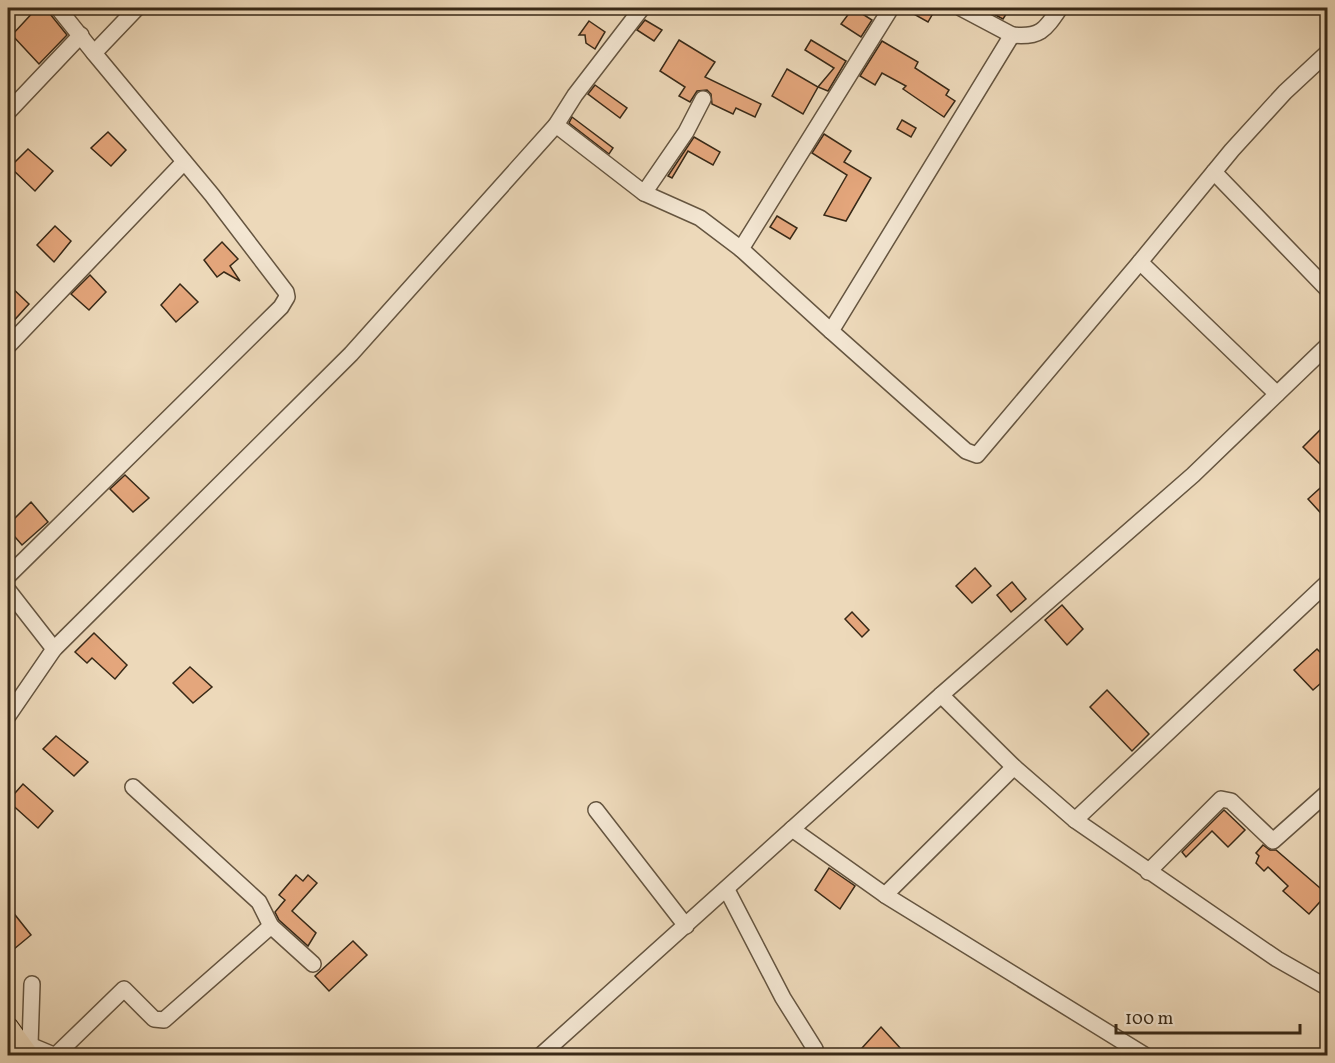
<svg xmlns="http://www.w3.org/2000/svg" width="1335" height="1063" font-family="Vollkorn,serif">
	<rect width="100%" height="100%" fill="#edd9ba"/>
	<filter id="stains"><feTurbulence type="fractalNoise" baseFrequency=".00333" numOctaves="4"/><feColorMatrix values="0 0 0 0 .2 0 0 0 0 .09 0 0 0 0 .02 0 0 0 .5 -.17"/></filter>
	<radialGradient id="worn" r=".72"><stop offset=".6" stop-color="#630" stop-opacity="0"/><stop offset="1" stop-color="#630" stop-opacity=".3"/></radialGradient>
	<g fill="#e4a67c" stroke="#382917" stroke-width="1.5">
		<path d="M 37,8 L 49,8 L 50,14 L 67,35 L 39,64 L 12,35 Z"/>
		<path d="M 853,8 L 872,20 L 861,37 L 841,24 Z"/>
		<path d="M 903,8 L 936,8 L 928,22 Z"/>
		<path d="M 988,8 L 1010,8 L 1003,19 L 986,10 Z"/>
		<path d="M 645,20 L 662,30 L 654,41 L 637,30 Z"/>
		<path d="M 589,21 L 605,32 L 595,49 L 586,43 L 585,35 L 579,35 Z"/>
		<path d="M 679,40 L 715,62 L 705,77 L 761,104 L 755,117 L 736,108 L 733,114 L 712,104 L 711,94 L 707,90 L 697,91 L 690,102 L 679,96 L 685,87 L 660,71 Z"/>
		<path d="M 811,40 L 846,61 L 828,91 L 818,87 L 834,68 L 805,50 Z"/>
		<path d="M 882,41 L 918,62 L 915,68 L 949,90 L 946,95 L 955,101 L 944,117 L 903,89 L 906,86 L 882,73 L 875,85 L 860,76 Z"/>
		<path d="M 787,69 L 818,87 L 803,114 L 772,96 Z"/>
		<path d="M 595,85 L 627,108 L 620,118 L 588,94 Z"/>
		<path d="M 572,117 L 613,148 L 609,154 L 569,123 Z"/>
		<path d="M 902,120 L 916,128 L 911,137 L 897,129 Z"/>
		<path d="M 108,132 L 126,150 L 111,166 L 91,148 Z"/>
		<path d="M 824,134 L 851,151 L 844,162 L 871,178 L 846,221 L 824,215 L 847,175 L 812,153 Z"/>
		<path d="M 694,137 L 720,152 L 713,165 L 688,151 L 672,178 L 668,176 Z"/>
		<path d="M 28,149 L 53,171 L 35,191 L 10,167 Z"/>
		<path d="M 777,216 L 797,228 L 790,239 L 770,227 Z"/>
		<path d="M 55,226 L 71,241 L 54,262 L 37,245 Z"/>
		<path d="M 222,242 L 238,259 L 230,266 L 240,281 L 224,272 L 217,277 L 204,260 Z"/>
		<path d="M 90,275 L 106,292 L 89,310 L 71,294 Z"/>
		<path d="M 8,284 L 29,304 L 8,327 Z"/>
		<path d="M 180,284 L 198,302 L 176,322 L 161,305 Z"/>
		<path d="M 1322,428 L 1328,433 L 1328,472 L 1303,447 Z"/>
		<path d="M 125,475 L 149,498 L 133,512 L 110,489 Z"/>
		<path d="M 1328,481 L 1328,521 L 1308,499 Z"/>
		<path d="M 31,502 L 48,522 L 22,545 L 8,529 L 8,525 Z"/>
		<path d="M 975,568 L 991,586 L 972,603 L 956,586 Z"/>
		<path d="M 1012,582 L 1026,599 L 1011,612 L 997,595 Z"/>
		<path d="M 1062,605 L 1083,629 L 1067,645 L 1045,620 Z"/>
		<path d="M 852,612 L 869,630 L 862,637 L 845,619 Z"/>
		<path d="M 94,633 L 127,665 L 115,679 L 92,658 L 87,663 L 75,652 Z"/>
		<path d="M 1317,649 L 1328,660 L 1328,677 L 1313,690 L 1294,670 Z"/>
		<path d="M 190,667 L 212,687 L 193,703 L 173,683 Z"/>
		<path d="M 1107,690 L 1149,734 L 1132,751 L 1090,707 Z"/>
		<path d="M 56,736 L 88,762 L 74,776 L 43,749 Z"/>
		<path d="M 23,784 L 53,811 L 38,828 L 8,801 Z"/>
		<path d="M 1224,810 L 1245,830 L 1228,847 L 1212,831 L 1186,857 L 1182,852 Z"/>
		<path d="M 1263,845 L 1270,850 L 1276,850 L 1327,894 L 1309,914 L 1283,891 L 1288,886 L 1268,867 L 1264,871 L 1256,863 L 1259,856 L 1256,853 Z"/>
		<path d="M 829,868 L 855,886 L 840,909 L 815,890 Z"/>
		<path d="M 296,875 L 303,881 L 308,875 L 317,883 L 292,911 L 316,933 L 308,946 L 279,920 L 275,912 L 285,900 L 279,895 Z"/>
		<path d="M 8,906 L 31,935 L 8,954 Z"/>
		<path d="M 353,941 L 367,955 L 329,991 L 315,976 Z"/>
		<path d="M 881,1027 L 902,1050 L 897,1056 L 870,1056 L 862,1048 Z"/>
	</g>
	<g fill="none" stroke-linecap="round" stroke-linejoin="round">
		<defs>
			<g id="minor">
				<path d="M 58,8 L 94,53 L 137,8"/>
				<path d="M 961,8 L 1012,35 L 831,331 L 966,451 L 977,455 L 1140,262 L 1232,150 L 1285,92 L 1328,52"/>
				<path d="M 1012,35 C 1040,38 1045,30 1060,8"/>
				<path d="M 8,112 L 81,35"/>
				<path d="M 556,125 L 644,193 L 686,132 L 703,99"/>
				<path d="M 1214,172 L 1328,290"/>
				<path d="M 644,193 L 700,218 L 741,249"/>
				<path d="M 1140,262 L 1277,394"/>
				<path d="M 831,331 L 741,249 L 891,8"/>
				<path d="M 8,346 L 184,162"/>
				<path d="M 8,576 L 281,307 L 287,297 L 286,292 L 212,195 L 94,53"/>
				<path d="M 8,590 L 54,649"/>
				<path d="M 941,695 L 1014,767 L 1075,820 L 1277,959 L 1328,988"/>
				<path d="M 8,716 L 54,649 L 351,354 L 556,125 L 575,95 L 642,8"/>
				<path d="M 133,787 L 259,902 L 271,926"/>
				<path d="M 596,810 L 686,926"/>
				<path d="M 1075,820 L 1328,582"/>
				<path d="M 792,829 L 885,895 L 1146,1056"/>
				<path d="M 1148,872 L 1221,799 L 1231,801 L 1273,841 L 1328,792"/>
				<path d="M 727,890 L 783,998 L 815,1049"/>
				<path d="M 885,895 L 1014,767"/>
				<path d="M 20,1041 L 56,1056"/>
				<path d="M 30,1045 L 32,984"/>
				<path d="M 56,1055 L 124,989 L 154,1019 L 164,1020 L 271,926 L 313,964"/>
				<path d="M 540,1056 L 941,695 L 1193,475 L 1328,345"/>
			</g>
			<path id="major" d="M 8,1027 L 29,1056"/>
		</defs>
		<use href="#minor" stroke="#655540" stroke-width="18"/>
		<use href="#major" stroke="#382917" stroke-width="22"/>
		<use href="#minor" stroke="#f3e6d2" stroke-width="15"/>
		<use href="#major" stroke="#edd9ba" stroke-width="20"/>
	</g>
	<rect width="1335" height="1063" fill="none" stroke="#edd9ba" stroke-width="30"/>
	<rect x="9" y="9" width="1317" height="1045" fill="none" stroke="#382917" stroke-width="3"/>
	<rect x="15" y="15" width="1305" height="1033" fill="none" stroke="#382917" stroke-width="1.5"/>
	<path d="M1116 1024v9h184v-9" fill="none" stroke="#382917" stroke-width="3"/>
	<text x="1125" y="1024" font-size="18" fill="#382917" stroke="#f3e6d2" stroke-width="4.5" paint-order="stroke">100 m</text>
	<rect width="100%" height="100%" filter="url(#stains)"/>
	<rect width="100%" height="100%" fill="url(#worn)"/>
</svg>
